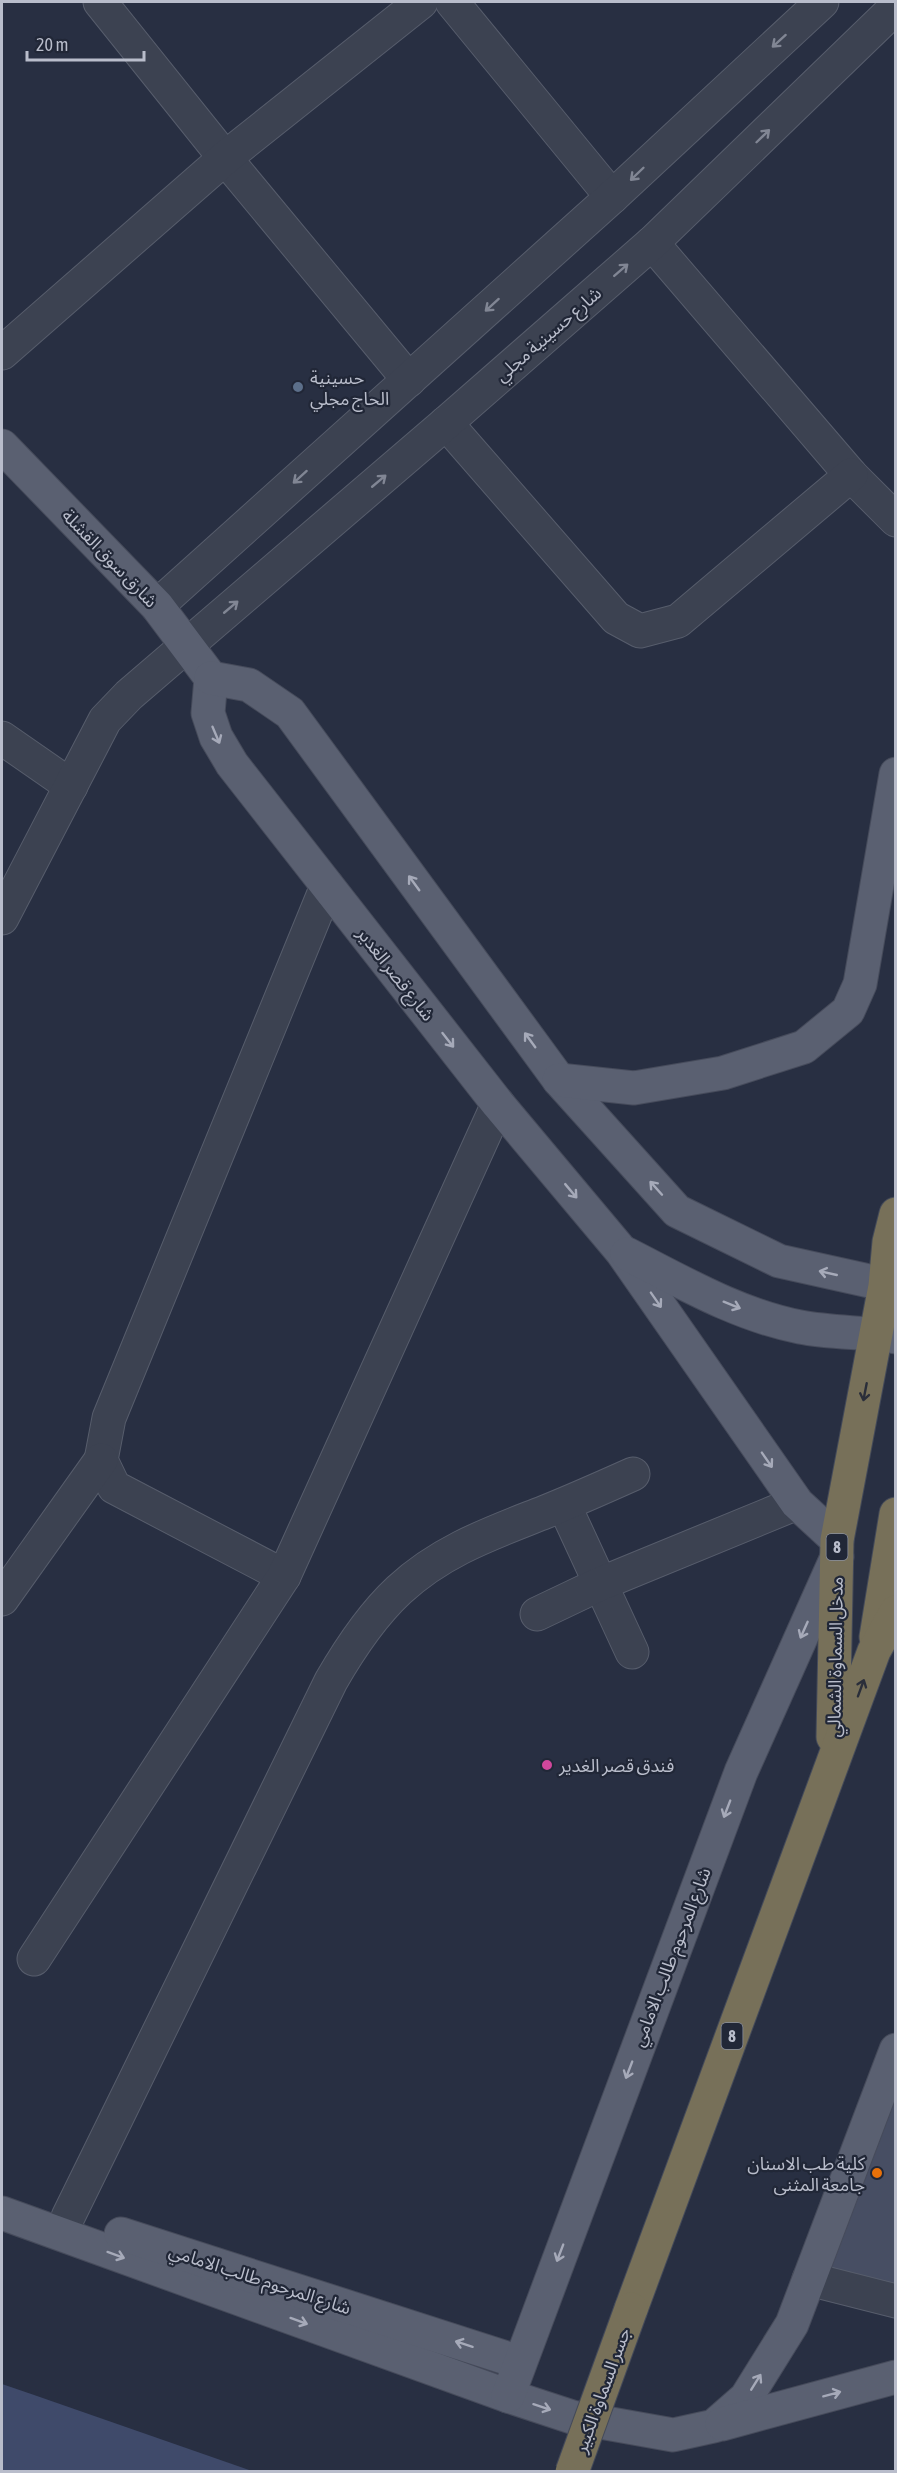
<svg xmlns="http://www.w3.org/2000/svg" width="897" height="2473" font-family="'Asap Condensed','Noto Sans Arabic',sans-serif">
	<rect width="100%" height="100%" fill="#282f42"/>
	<path fill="#3f4a6a" d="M 2,2384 L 37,2396 L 252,2471 L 2,2471 Z"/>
	<path fill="#474e63" d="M 896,2073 L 896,2292 L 820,2273 Z"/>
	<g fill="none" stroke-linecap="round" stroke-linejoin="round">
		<defs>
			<g id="minor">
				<path d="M 100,2 L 225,158 L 409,380"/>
				<path d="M 452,2 L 612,197"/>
				<path d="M 652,243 L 851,475 L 896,520"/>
				<path d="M 2,353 L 225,158 L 421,2"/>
				<path d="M 446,423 L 616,618 L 640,631 L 678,621 L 851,475"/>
				<path d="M 157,606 L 612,197 L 822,2"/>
				<path d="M 2,738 L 71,786"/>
				<path d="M 2,918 L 105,720 L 129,695 L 446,423 L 652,243 L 896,7"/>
				<path d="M 564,1505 L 632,1652"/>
				<path d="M 284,1576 L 114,1487 L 101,1460 L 109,1418 L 327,886"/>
				<path d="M 2,1599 L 101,1460"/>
				<path d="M 537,1614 L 600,1584 L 797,1503"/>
				<path d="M 34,1959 L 284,1576 L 498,1104"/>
				<path d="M 68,2217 L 331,1681 C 350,1648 371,1616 399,1590 C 442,1550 492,1533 545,1512 C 575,1500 604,1487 633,1474"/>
				<path d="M 809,2279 L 896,2301"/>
			</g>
			<g id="major">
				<path d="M 2,446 L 157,606 L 211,678"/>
				<path d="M 211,678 L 208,713 L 216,737 L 232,764 L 498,1104 L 622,1252 L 797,1503 L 837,1540"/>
				<path d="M 211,678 L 249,685 L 290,713 L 559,1080 L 677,1211 L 779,1261 L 896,1287"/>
				<path d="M 559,1080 L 634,1088 L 723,1073 L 804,1047 L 848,1011 L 860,984 L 896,774"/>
				<path d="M 627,1254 C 682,1282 738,1315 800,1327 C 831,1333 864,1332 896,1337"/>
				<path d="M 2,2213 L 508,2396 L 572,2417 L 673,2435 L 714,2426 L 746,2398 L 792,2324 L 896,2050"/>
				<path d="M 121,2234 L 519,2362"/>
				<path d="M 508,2396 L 741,1772 L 837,1557"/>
				<path d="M 722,2424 L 896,2377"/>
			</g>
			<g id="highway">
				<path d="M 876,1637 L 896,1514"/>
				<path d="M 833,1737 L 837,1540 L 885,1286 L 889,1242 L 896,1214"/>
				<path d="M 631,2309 L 874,1651 L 896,1612"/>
			</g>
		</defs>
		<use href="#minor" stroke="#575d6c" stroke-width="35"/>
		<use href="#major" stroke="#464b5b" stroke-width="35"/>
		<use href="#highway" stroke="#444a59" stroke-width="35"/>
		<use href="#minor" stroke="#3c4251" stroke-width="33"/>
		<use href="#major" stroke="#5a6071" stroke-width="33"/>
		<use href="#highway" stroke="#777059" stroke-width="33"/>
		<defs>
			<path id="highway-bridge" d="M 572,2472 L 631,2309"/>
		</defs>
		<use href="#highway-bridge" stroke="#444a59" stroke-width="35" stroke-linecap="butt"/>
		<use href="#highway-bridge" stroke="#777059" stroke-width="33"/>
	</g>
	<defs><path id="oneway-shaft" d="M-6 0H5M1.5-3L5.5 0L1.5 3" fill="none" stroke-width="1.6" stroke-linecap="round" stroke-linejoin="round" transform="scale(1.5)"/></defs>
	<g stroke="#818694">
		<use href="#oneway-shaft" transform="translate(779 41) rotate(138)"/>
		<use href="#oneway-shaft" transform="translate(763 136) rotate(-44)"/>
		<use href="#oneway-shaft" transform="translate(637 174) rotate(136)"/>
		<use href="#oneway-shaft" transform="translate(621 270) rotate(-41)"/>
		<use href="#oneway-shaft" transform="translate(492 305) rotate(138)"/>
		<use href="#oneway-shaft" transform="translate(300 477) rotate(138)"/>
		<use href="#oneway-shaft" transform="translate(379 481) rotate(-40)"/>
		<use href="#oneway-shaft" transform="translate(231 607) rotate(-40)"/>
	</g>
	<g stroke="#a6aab9">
		<use href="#oneway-shaft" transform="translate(216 735) rotate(67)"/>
		<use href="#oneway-shaft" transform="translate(414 883) rotate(-126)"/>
		<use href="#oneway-shaft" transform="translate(448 1040) rotate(52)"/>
		<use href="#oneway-shaft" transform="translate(530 1040) rotate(-126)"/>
		<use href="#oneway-shaft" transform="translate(656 1188) rotate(-132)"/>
		<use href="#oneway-shaft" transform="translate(571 1191) rotate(50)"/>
		<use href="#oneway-shaft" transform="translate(828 1273) rotate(-167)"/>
		<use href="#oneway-shaft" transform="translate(656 1300) rotate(55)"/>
		<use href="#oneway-shaft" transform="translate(732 1305) rotate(22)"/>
		<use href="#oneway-shaft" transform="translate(767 1460) rotate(55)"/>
		<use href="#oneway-shaft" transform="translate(804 1630) rotate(114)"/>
		<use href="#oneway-shaft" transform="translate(727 1809) rotate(111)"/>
		<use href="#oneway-shaft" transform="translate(629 2070) rotate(111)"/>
		<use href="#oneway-shaft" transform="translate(560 2253) rotate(111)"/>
		<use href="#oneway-shaft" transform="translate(116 2255) rotate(20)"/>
		<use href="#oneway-shaft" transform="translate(299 2321) rotate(20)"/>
		<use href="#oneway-shaft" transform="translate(464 2344) rotate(-162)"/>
		<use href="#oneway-shaft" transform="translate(756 2382) rotate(-58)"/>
		<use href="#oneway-shaft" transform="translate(832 2394) rotate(-15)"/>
		<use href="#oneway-shaft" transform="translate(542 2407) rotate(18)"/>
	</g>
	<g stroke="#2a2e3a">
		<use href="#oneway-shaft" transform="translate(865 1392) rotate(101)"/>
		<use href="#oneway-shaft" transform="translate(861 1688) rotate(-70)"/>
	</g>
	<circle fill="#5c6f8a" stroke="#212737" stroke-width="2" cx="298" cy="387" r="6"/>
	<circle fill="#d1479c" stroke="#212737" stroke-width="2" cx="547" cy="1765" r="6"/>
	<circle fill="#e8710a" stroke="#212737" stroke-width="2" cx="877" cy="2173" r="6"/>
	<g text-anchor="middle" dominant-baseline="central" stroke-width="4.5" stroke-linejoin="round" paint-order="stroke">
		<g fill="#212737" stroke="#8b909f" stroke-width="1.5">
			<rect x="826.5" y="1534" width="21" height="26" rx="4.5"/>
			<rect x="721.5" y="2023" width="21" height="26" rx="4.5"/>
		</g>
		<g font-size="16" font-weight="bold" fill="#b9bdcb">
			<text x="837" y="1547">8</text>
			<text x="732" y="2036">8</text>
		</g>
		<g font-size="18" fill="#b9bdcb" stroke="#212737">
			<text transform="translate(548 334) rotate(-41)">شارع حسينية مجلي</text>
			<text transform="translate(110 558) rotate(46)">شارق سوق القشلة</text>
			<text transform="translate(396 974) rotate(52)">شارع قصر الغدير</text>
			<text transform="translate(835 1657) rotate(-89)">مدخل السماوة الشمالي</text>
			<text transform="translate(671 1957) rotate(-69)">شارع المرحوم طالب الامامي</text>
			<text transform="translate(260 2279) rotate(18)">شارع المرحوم طالب الامامي</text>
			<text transform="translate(602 2390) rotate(-70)">جسر السماوة الكبير</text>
		</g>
		<g font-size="18" fill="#b9bdcb" stroke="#212737" text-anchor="start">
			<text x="310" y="377">حسينية<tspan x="310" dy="21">الحاج مجلي</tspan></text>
			<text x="559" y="1765">فندق قصر الغدير</text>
			<text x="865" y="2163" text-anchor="end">كلية طب الاسنان<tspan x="865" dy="21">جامعة المثنى</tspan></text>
		</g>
	</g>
	<rect width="897" height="2473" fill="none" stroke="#b9bdcb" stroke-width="6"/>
	<path d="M27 51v9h117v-9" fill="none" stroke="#b9bdcb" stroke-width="3"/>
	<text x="36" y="51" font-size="18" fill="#b9bdcb" stroke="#212737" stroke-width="4.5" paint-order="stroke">20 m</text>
</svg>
